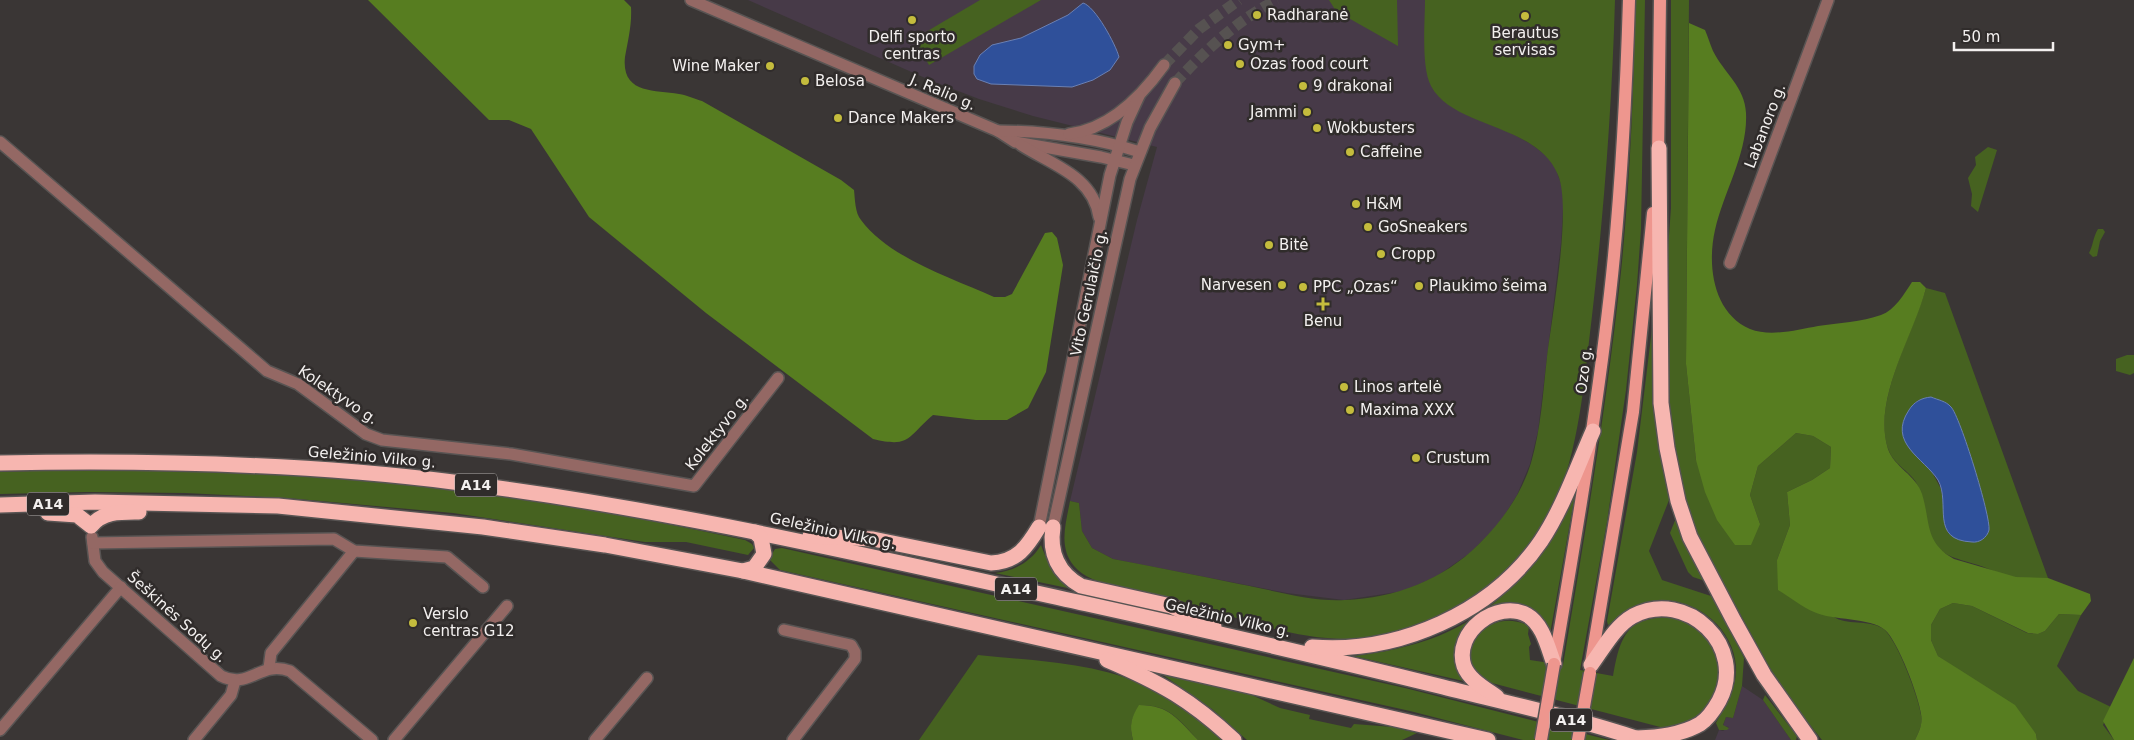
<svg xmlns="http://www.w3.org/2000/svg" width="2134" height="740" font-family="'DejaVu Sans',sans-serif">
	<rect width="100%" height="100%" fill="#3a3635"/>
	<g fill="#473a48">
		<path d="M 748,0 L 1425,0 L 1425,27 L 1467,115 L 1511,133 L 1531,144 L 1544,154 L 1554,164 L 1564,192 L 1561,243 L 1538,431 L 1530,464 L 1517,495 L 1499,524 L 1470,553 L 1437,576 L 1404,591 L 1344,600 L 1287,593 L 1113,559 L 1092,548 L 1082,531 L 1079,503 L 1070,501 L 1137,220 L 1157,147 L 1033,116 L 979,99 L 932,81 Z"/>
		<path d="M 1742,686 L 1763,700 L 1791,740 L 1715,740 L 1719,730 L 1723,731 L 1729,727 L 1723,726 L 1726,717 L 1733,718 Z"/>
	</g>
	<g fill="#466220" fill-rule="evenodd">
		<path d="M 980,0 L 1041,0 L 929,65 L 914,39 Z"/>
		<path d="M 1329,0 L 1397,0 L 1398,46 L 1336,11 Z"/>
		<path d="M 1425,0 L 1615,0 C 1612,106 1604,211 1592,316 C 1582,397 1578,485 1527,552 C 1509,576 1482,594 1457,608 C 1348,669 1272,626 1163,596 C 1137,588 1092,588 1074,566 C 1058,547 1066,523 1070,501 L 1079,503 L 1082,531 L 1092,548 L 1113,559 C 1155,567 1197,575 1239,584 C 1273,590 1310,602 1345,600 C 1395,598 1443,580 1479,544 C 1502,521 1521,495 1531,463 C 1541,429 1543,392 1547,357 C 1552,317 1572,208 1558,175 C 1537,123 1454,129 1431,86 C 1421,67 1425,23 1425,0 Z"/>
		<path d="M 1635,0 L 1645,0 L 1641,229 L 1637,285 L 1626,390 L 1607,522 L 1580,670 L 1613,676 C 1616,660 1619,639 1632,627 C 1637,622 1649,619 1656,618 C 1703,613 1729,651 1714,694 C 1706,717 1687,726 1664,728 L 1488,682 C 1444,657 1487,604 1529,626 L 1528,634 L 1531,644 L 1529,647 L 1530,660 L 1563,665 C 1585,535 1607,404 1621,272 C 1630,182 1634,91 1635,0 Z"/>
		<path d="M 1671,0 L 1689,0 L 1686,364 L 1696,460 L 1760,524 L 1750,495 L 1758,466 L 1796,433 L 1813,436 L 1831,447 L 1830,468 L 1812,480 L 1787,492 L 1790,525 L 1777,560 C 1795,578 1813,601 1834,617 C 1845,625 1869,620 1882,628 C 1896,636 1919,698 1921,715 C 1923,724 1919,732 1915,740 L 1822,740 L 1788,697 L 1767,663 L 1695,531 L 1682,499 L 1664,398 L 1665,289 L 1671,208 Z"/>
		<path d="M 1988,147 L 1997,150 L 1978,212 L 1971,206 L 1972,194 L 1968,178 L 1976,165 L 1975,157 Z"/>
		<path d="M 2098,229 L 2103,229 L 2105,232 L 2100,241 L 2097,256 L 2093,257 L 2089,253 C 2093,246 2093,237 2098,229 Z"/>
		<path d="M 1926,288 L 1945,293 L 2048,578 C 2037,578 2025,579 2014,577 C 2001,575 1990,569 1978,565 C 1960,559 1940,557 1931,538 C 1923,522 1925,502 1918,486 C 1912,472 1895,466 1889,451 C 1870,405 1914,332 1926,288 ZM 1918,400 L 1984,501 L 1988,533 L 1964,541 L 1948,533 L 1941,489 L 1933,474 L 1909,410 Z"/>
		<path d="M 1654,312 L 1671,495 L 1649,551 L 1662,580 L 1714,597 L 1744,658 L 1742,686 L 1733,718 L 1726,717 L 1723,725 L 1729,728 L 1727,730 L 1719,730 L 1716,723 C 1726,704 1737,689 1736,666 C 1733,625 1690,593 1651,602 C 1641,604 1630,608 1623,614 C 1617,618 1614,623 1608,625 L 1607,621 L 1637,452 Z"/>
		<path d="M 2127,355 L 2134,355 L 2134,373 L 2130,375 L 2116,371 L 2116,359 Z"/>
		<path d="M 97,469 C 209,472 322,474 433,487 C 538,498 642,518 745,540 L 752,544 L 754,548 L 748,555 L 686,542 L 645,542 L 453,513 L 287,498 L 185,493 L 87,492 L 0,494 L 0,472 Z"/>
		<path d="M 1577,484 L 1550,634 L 1533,612 L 1470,623 L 1460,634 L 1457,645 L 1468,682 L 1353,656 C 1410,650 1474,631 1513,584 C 1521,574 1527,562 1533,552 C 1548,529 1562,507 1577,484 Z"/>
		<path d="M 1678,513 L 1705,581 L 1693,577 L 1688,572 L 1670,533 Z"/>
		<path d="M 1041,545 C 1049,567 1057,579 1077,590 L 995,573 C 1014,571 1031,562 1041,545 Z"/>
		<path d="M 782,548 L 1405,688 L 1609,740 L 1523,740 L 1410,711 L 780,570 L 769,559 L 775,549 Z"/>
		<path d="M 1953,603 L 1972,606 L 2027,633 L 2038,634 L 2045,631 L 2059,614 L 2081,615 L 2057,666 L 2078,691 L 2111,707 L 2103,725 L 2114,740 L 2037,740 L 2036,734 L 1960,671 L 1938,656 L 1931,640 L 1931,625 L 1940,609 Z"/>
		<path d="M 978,655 C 1037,661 1095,662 1149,687 C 1177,700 1200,721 1223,740 L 1198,740 C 1179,720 1170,705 1140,705 C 1131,718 1129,725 1133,740 L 919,740 Z"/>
		<path d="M 1163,675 L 1245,692 L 1280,708 L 1310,715 L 1309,719 L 1351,728 L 1354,724 L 1393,727 L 1417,733 L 1402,740 L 1247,740 L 1212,709 Z"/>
		<path d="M 1765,695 L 1797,736 L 1796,740 L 1791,740 L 1763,700 Z"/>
	</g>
	<g fill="#577d20">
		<path d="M 368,0 L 624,0 L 631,7 C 632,25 628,40 625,57 C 621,94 654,90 679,94 C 687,95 695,99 702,101 L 841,180 L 854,190 C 855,199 855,213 861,220 C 889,258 952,278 994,297 L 1005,297 L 1012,294 L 1045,233 L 1052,232 L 1057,238 L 1063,265 L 1046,372 L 1028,408 L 1007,420 L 976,420 L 933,415 C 907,437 911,448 873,439 L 706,313 L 589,217 L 531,129 L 509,120 L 489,120 Z"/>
		<path d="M 1689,23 L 1705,30 C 1708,37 1710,44 1713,51 C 1724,73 1745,87 1746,113 C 1748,153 1724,191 1715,230 C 1707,265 1713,313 1750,329 C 1770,337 1797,330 1818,326 C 1838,323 1862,322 1881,315 C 1895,310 1904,294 1912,282 L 1920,282 L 1926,288 C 1914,335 1872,399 1888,449 C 1894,467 1916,475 1922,494 C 1931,523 1924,542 1954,559 L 2016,577 L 2048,578 L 2090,594 L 2091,601 L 2081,615 L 2059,614 L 2045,631 L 2038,634 L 2028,633 L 1972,606 L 1953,603 L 1940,609 L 1931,625 L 1931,640 L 1938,656 L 2015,705 L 2036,734 L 2037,740 L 1915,740 C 1919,732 1923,724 1921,714 C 1919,697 1898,641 1885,630 C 1870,617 1833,621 1814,612 C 1802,607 1790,597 1778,590 L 1777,560 L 1790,525 L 1787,492 L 1812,480 L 1830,468 L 1831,447 L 1813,436 L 1796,433 L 1758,466 L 1750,495 L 1760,524 L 1751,545 L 1735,545 L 1717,520 L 1705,492 L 1696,460 L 1686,364 Z"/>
		<path d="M 2134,658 L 2134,740 L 2114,740 L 2103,721 Z"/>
		<path d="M 1139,705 C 1170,705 1178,720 1198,740 L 1133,740 C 1129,725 1131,718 1139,705 Z"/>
	</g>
	<g fill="#2f509a" stroke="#6a80b4">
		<path d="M 1083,3 C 1095,6 1116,45 1119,57 L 1110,70 L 1093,80 L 1072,87 L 991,84 L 977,79 L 974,74 L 974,66 L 980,55 L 992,45 L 1021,38 L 1068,15 Z"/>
		<path d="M 1931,397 C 1938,400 1946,401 1951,407 C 1960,416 1991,517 1989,530 C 1987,538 1979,543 1972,542 C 1929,540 1951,503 1938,480 C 1924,458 1887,443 1909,410 C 1914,402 1921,398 1931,397 Z"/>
	</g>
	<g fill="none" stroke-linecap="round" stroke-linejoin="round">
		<g stroke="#565251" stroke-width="11" stroke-dasharray="11 5.5" stroke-linecap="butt">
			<path d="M 1164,65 L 1199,29 L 1239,0"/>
			<path d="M 1175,83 C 1205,51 1237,20 1277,0"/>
		</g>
		<defs>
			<g id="street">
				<path d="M 691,0 L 998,131 L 1015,142 L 1101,157 L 1134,165"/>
				<path d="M 998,131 C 1044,131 1095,138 1140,152"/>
				<path d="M 1069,134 C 1110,129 1141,97 1164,65"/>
				<path d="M 0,142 L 267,371 L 298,384 L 366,434 L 382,440 L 511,454 L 694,486 L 778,378"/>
				<path d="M 1021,145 C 1052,165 1093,176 1099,217"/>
				<path d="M 1730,263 L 1828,0"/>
				<path d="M 1039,527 L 1110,175 L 1127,122 L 1139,96"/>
				<path d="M 1053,527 L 1130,179 L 1150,128 L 1175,83"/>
				<path d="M 92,537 L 95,561 L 103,572 L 221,676 C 250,690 260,660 290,671 L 372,740"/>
				<path d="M 93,543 L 334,539 L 354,551 L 447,557 L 483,587"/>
				<path d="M 784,630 L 851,645 L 855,652 L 855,659 L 793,740"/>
				<path d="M 269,668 L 271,653 L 354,551"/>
				<path d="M 0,730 L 121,587"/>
				<path d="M 194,740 L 231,695 L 235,681"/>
				<path d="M 394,740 L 507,606"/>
				<path d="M 595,740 L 647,678"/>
			</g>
			<g id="primary">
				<path d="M 1658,158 L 1660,0"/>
				<path d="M 1591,663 L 1633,412 L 1653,213"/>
				<path d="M 1554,664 C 1575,541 1596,418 1610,294 C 1621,197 1626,98 1629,0"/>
			</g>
			<g id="highway">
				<path d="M 1659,148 L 1661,403 L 1667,448 L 1678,501 L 1690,537 L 1734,621 L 1764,675 L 1810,740"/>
				<path d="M 0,463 C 151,460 303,463 453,482 C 667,508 877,558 1087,604 C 1205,630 1322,657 1439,686 C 1507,703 1576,718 1642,740"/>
				<path d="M 0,505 L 95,502 L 278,506 L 483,527 L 605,545 L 743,571 L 1488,740"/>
				<path d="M 48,513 L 77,515 L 91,526 C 103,511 121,512 139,512"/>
				<path d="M 1053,527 C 1049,553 1058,573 1081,586 L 1171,606 L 1214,626"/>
				<path d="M 810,536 L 873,539 L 991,563 C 1017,562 1027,547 1039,527"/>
				<path d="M 743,571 L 754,568 L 764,554 L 761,538 L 755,532"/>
				<path d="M 1312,647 C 1398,654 1492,613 1541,541 C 1563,508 1577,467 1593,431"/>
				<path d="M 1107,660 C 1161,683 1191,700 1234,740"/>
				<path d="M 1591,665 C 1603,649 1615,626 1633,616 C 1687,588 1748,647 1719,701 C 1714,710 1709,718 1700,724 C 1681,735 1658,737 1637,738"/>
				<path d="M 1497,697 C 1486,689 1469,680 1464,666 C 1453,632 1497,599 1527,615 C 1543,624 1548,648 1554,664"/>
			</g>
		</defs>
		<use href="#street" stroke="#585453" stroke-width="14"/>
		<use href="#primary" stroke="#585453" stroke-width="15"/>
		<use href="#highway" stroke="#585453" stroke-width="18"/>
		<use href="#street" stroke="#946864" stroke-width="11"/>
		<use href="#primary" stroke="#ee968e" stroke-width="12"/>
		<use href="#highway" stroke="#f7b6b0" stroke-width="15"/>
		<defs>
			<g id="primary-bridge">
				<path d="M 1541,740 L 1554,664"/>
				<path d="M 1578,740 L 1590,673"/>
			</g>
		</defs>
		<use href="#primary-bridge" stroke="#585453" stroke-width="15" stroke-linecap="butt"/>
		<use href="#primary-bridge" stroke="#ee968e" stroke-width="12"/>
	</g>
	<g fill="#c4bc3d" stroke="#302c2b" stroke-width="2">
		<circle cx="1257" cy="15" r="5"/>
		<circle cx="1525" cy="16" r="5"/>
		<circle cx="912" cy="20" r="5"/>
		<circle cx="1228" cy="45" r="5"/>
		<circle cx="1240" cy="64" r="5"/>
		<circle cx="770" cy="66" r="5"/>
		<circle cx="805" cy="81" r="5"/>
		<circle cx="1303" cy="86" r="5"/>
		<circle cx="1307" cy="112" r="5"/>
		<circle cx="838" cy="118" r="5"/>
		<circle cx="1317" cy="128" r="5"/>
		<circle cx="1350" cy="152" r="5"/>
		<circle cx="1356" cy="204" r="5"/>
		<circle cx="1368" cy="227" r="5"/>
		<circle cx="1269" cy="245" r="5"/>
		<circle cx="1381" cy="254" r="5"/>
		<circle cx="1282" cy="285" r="5"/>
		<circle cx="1419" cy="286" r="5"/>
		<circle cx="1303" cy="287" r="5"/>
		<path d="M1320.5 296.5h5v5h5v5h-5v5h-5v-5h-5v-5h5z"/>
		<circle cx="1344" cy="387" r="5"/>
		<circle cx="1350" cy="410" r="5"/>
		<circle cx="1416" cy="458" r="5"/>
		<circle cx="413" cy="623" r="5"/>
	</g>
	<g text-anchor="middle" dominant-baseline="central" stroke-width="5" stroke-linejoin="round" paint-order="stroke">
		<g fill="#302c2b" stroke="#b8b5b4" stroke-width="1">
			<rect x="455" y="473.5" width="42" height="23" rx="4"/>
			<rect x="27" y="492.5" width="42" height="23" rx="4"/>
			<rect x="995" y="577.5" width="42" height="23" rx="4"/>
			<rect x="1550" y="708.5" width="42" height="23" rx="4"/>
		</g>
		<g font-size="14" font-weight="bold" fill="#f3f0ef">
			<text x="476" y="485">A14</text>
			<text x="48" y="504">A14</text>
			<text x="1016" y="589">A14</text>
			<text x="1571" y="720">A14</text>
		</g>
		<g font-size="15" fill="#f3f0ef" stroke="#302c2b" text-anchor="start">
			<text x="1267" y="15">Radharanė</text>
			<text x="1525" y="33" text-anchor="middle">Berautus<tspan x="1525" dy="17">servisas</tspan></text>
			<text x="912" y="37" text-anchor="middle">Delfi sporto<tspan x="912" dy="17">centras</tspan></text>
			<text x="1238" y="45">Gym+</text>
			<text x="1250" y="64">Ozas food court</text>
			<text x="760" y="66" text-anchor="end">Wine Maker</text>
			<text x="815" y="81">Belosa</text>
			<text x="1313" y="86">9 drakonai</text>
			<text x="1297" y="112" text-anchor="end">Jammi</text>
			<text x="848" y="118">Dance Makers</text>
			<text x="1327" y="128">Wokbusters</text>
			<text x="1360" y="152">Caffeine</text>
			<text x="1366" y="204">H&amp;M</text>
			<text x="1378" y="227">GoSneakers</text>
			<text x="1279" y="245">Bitė</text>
			<text x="1391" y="254">Cropp</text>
			<text x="1272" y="285" text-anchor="end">Narvesen</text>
			<text x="1429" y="286">Plaukimo šeima</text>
			<text x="1313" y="287">PPC „Ozas“</text>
			<text x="1323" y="321" text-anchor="middle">Benu</text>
			<text x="1354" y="387">Linos artelė</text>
			<text x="1360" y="410">Maxima XXX</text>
			<text x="1426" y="458">Crustum</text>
			<text x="423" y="614">Verslo<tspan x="423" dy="17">centras G12</tspan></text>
		</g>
		<g font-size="15" fill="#f3f0ef" stroke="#302c2b">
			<text transform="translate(943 92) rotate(23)">J. Ralio g.</text>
			<text transform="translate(1765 126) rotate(-69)">Labanoro g.</text>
			<text transform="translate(1089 293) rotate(-78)">Vito Gerulaičio g.</text>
			<text transform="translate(1584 370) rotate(-83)">Ozo g.</text>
			<text transform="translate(338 395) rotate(34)">Kolektyvo g.</text>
			<text transform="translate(717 432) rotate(-52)">Kolektyvo g.</text>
			<text transform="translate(372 457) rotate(5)">Geležinio Vilko g.</text>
			<text transform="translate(833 531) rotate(12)">Geležinio Vilko g.</text>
			<text transform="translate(177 617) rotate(42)">Šeškinės Sodų g.</text>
			<text transform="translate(1228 618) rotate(13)">Geležinio Vilko g.</text>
		</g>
	</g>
	<path d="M1954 42v8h99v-8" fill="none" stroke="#f3f0ef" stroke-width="2.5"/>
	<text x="1962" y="42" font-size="15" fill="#f3f0ef" stroke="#302c2b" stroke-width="4" paint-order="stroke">50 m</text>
</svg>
